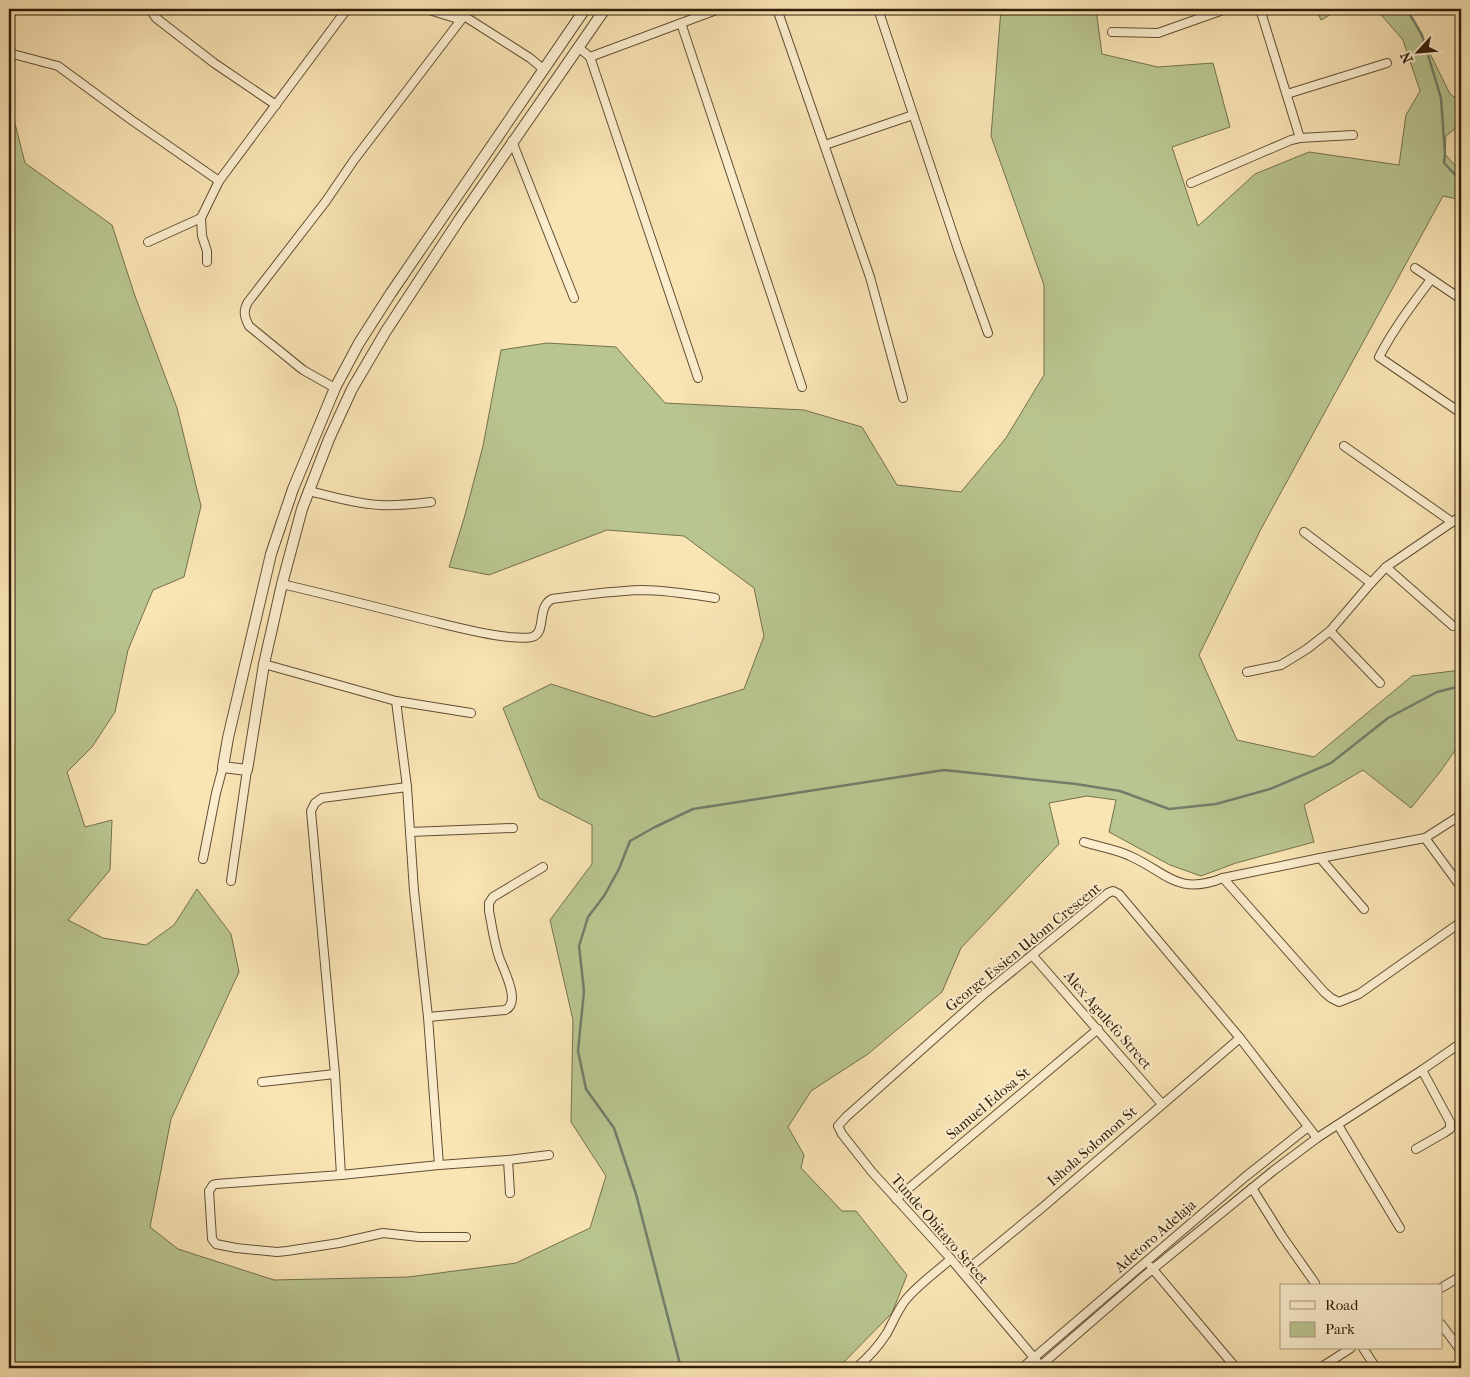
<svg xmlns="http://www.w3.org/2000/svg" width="1470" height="1377" font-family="'IM FELL French Canon',serif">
	<rect width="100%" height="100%" fill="#f9e4b4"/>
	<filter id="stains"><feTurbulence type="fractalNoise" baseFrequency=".004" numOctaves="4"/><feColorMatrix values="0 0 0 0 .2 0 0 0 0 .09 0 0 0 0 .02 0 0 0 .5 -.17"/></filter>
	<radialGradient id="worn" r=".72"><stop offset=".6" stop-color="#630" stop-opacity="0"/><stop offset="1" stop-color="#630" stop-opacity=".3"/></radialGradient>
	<g fill="#b9c590" stroke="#74714c">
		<path d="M 1001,9 L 1096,9 L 1102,54 L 1158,67 L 1213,63 L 1230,127 L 1172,147 L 1198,226 L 1255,174 L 1309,152 L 1399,165 L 1406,115 L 1420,91 L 1403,40 L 1376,9 L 1405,9 L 1416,25 L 1450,94 L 1461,102 L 1461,124 L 1446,136 L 1445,154 L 1461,172 L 1461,200 L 1443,196 L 1261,529 L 1199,655 L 1237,740 L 1314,757 L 1412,676 L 1461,670 L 1461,742 L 1440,772 L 1411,808 L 1363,770 L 1304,805 L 1314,842 L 1236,863 L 1201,876 L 1170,865 L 1109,832 L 1116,800 L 1087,796 L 1049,803 L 1059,844 L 961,948 L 942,992 L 868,1054 L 811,1091 L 788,1127 L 804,1155 L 801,1168 L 842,1211 L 856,1211 L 907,1275 L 892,1313 L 838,1368 L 9,1368 L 9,100 L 25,163 L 112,225 L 135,296 L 177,408 L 201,506 L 184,577 L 153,590 L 128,650 L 115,712 L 92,747 L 67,772 L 85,827 L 112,820 L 110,870 L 68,920 L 103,938 L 146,945 L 174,925 L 197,889 L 231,934 L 239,972 L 171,1119 L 150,1227 L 178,1249 L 274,1280 L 408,1277 L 509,1264 L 516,1263 L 590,1228 L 606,1176 L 571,1122 L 573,1020 L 550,920 L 592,864 L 592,825 L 539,798 L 503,708 L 551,684 L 654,717 L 744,689 L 764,636 L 754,588 L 684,536 L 607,530 L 489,575 L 449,567 L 465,515 L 483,446 L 501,350 L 547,343 L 616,347 L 665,403 L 804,410 L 862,427 L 897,485 L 961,492 L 1006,438 L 1044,375 L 1044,285 L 991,136 Z"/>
		<path d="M 1316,9 L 1340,9 L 1321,20 Z"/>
	</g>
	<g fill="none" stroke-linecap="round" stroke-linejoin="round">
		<g stroke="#727e6a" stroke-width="2.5">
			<path d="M 1407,9 L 1422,35 L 1441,98 L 1445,154 L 1444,163 L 1461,181"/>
			<path d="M 681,1368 L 636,1194 L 614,1128 L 586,1089 L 578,1051 L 584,991 L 579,946 L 588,917 L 604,896 L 619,869 L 630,841 L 655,827 L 693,809 L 944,770 L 1076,784 L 1120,791 L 1169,809 L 1216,804 L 1270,789 L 1331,763 L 1388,718 L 1437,692 L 1461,686"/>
		</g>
		<defs>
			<g id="minor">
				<path d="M 150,9 L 156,18 L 214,63 L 276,105"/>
				<path d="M 426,9 L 455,18 L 464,16 L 530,58 L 543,69"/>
				<path d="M 777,9 L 870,277 L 903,398"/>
				<path d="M 878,9 L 958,249 L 988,333"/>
				<path d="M 1260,9 L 1300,138"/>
				<path d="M 681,23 L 802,387"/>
				<path d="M 1112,32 L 1158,33 L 1226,9"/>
				<path d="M 578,47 L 590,57 L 719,9"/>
				<path d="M 9,53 L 58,66 L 130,119 L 219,181"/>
				<path d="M 590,57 L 698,378"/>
				<path d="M 1287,94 L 1387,63"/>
				<path d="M 512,141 L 574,298"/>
				<path d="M 825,145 L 913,115"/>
				<path d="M 1191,183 L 1291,140 L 1300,138 L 1353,135"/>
				<path d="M 148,242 L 201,218"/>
				<path d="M 207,262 L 207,251 L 202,236 L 201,218 L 219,181 L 347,9"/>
				<path d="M 1415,268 L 1461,299"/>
				<path d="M 1429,282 C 1411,306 1393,330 1379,357 L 1461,413"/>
				<path d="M 335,388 L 303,370 L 249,326 C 244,316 243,311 248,302 L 326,201 L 354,160 L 464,16 L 454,9"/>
				<path d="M 1344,446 L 1452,522"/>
				<path d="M 308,491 C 332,496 356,504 380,505 C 397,506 414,504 431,502"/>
				<path d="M 1304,532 L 1371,583"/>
				<path d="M 1386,567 L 1453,626"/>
				<path d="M 282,584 C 329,595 376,607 423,619 C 452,626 480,634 509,637 C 517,637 525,639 532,637 C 547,633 536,607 552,599 C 582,595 611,591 641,590 C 666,590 690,594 715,598"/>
				<path d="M 1330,631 L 1380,683"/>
				<path d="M 264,664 L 396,701 L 471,713"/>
				<path d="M 1247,672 L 1281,665 L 1307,649 L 1330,631 L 1371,583 L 1386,567 L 1461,516"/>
				<path d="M 396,701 L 407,787 L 414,891 L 428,1017 L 439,1165"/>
				<path d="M 410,832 L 513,828"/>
				<path d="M 1425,838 L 1461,887"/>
				<path d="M 1084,842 C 1099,847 1116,849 1130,856 C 1168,873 1177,896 1223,878 L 1324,992 L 1331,998 L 1339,1002 L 1359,994 L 1461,922"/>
				<path d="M 1320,858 L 1364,909"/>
				<path d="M 203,859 L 216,793 L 223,767"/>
				<path d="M 1223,878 L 1320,858 L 1425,838 L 1461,815"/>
				<path d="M 231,881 L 247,770"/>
				<path d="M 1033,956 L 1162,1104"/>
				<path d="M 428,1017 L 505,1010 C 522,1003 503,969 499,957 C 494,942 492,926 489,911 L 489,903 L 493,897 L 543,867"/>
				<path d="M 262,1082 L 335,1074"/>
				<path d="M 1338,1125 L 1400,1228"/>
				<path d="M 1416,1149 L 1444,1133 L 1450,1129 L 1450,1122 L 1422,1070"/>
				<path d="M 508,1160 L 510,1193"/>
				<path d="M 341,1175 L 335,1074 L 311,811 L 315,803 L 322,798 L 407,787"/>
				<path d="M 1252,1188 L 1282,1236 L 1315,1283"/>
				<path d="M 896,1199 L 1098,1029"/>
				<path d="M 466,1237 L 419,1237 L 383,1233 L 339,1243 L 287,1251 L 277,1252 L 236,1248 L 216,1244 L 212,1239 L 209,1191 L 213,1185 L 216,1184 L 341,1175 L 439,1165 L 508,1160 L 549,1155"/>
				<path d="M 1151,1267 L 1236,1368"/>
				<path d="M 963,1273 L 1043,1207 L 1240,1038"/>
				<path d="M 1441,1288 L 1461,1276"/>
				<path d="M 1441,1324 L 1461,1351"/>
				<path d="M 1363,1348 L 1376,1368"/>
				<path d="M 1041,1366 L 951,1259 L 872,1172 L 842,1134 L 838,1126 L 846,1117 L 983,995 L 1108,893 L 1113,891 L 1119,894 L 1240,1038 L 1317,1138"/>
				<path d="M 856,1368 C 868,1358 878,1347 887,1333 C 893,1322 897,1312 904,1302 C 915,1287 936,1272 951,1259"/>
				<path d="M 1022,1368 L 1245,1177 L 1308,1127"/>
				<path d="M 1038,1368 L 1143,1277 L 1273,1171 L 1317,1138 L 1422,1070 L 1461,1043"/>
				<path d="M 1320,1368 L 1351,1348"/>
			</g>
			<path id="tertiary" d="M 585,9 L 391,293 L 359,343 L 335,388 L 293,489 L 271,554 L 228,738 L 223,767 L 247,770 L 264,664 L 282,584 L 302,509 L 329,439 L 352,389 L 386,331 L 459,220 L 605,9"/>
		</defs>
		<use href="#minor" stroke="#624f33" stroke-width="10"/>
		<use href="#tertiary" stroke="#624f33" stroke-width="12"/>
		<use href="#minor" stroke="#fbedce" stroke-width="8"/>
		<use href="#tertiary" stroke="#fbedce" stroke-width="10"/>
	</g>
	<g text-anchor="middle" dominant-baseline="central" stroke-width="4" stroke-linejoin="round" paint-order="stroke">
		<g font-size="15" fill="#2f1d08" stroke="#fbedce">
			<text transform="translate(1023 947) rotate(-39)">George Essien Udom Crescent</text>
			<text transform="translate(1108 1020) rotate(49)">Alex Agulefo Street</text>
			<text transform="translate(988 1103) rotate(-40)">Samuel Edosa St</text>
			<text transform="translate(1092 1146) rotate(-41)">Ishola Solomon St</text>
			<text transform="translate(940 1229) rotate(49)">Tunde Obitayo Street</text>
			<text transform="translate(1155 1236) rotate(-41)">Adetoro Adelaja</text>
		</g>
	</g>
	<rect width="1470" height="1377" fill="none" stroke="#f9e4b4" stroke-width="30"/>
	<rect x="10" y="10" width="1450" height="1357" fill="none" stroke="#2f1d08" stroke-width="2.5"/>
	<rect x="15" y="15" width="1440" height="1347" fill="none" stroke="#2f1d08"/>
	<rect x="1280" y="1284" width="162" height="65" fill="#fbedce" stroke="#a99a7f"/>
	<rect x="1290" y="1301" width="25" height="8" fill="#fbedce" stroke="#a99a7f"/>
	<text x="1325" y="1310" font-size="15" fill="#2f1d08">Road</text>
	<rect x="1290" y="1322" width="25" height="15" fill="#b9c590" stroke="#a99a7f"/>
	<text x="1325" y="1334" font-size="15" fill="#2f1d08">Park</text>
	<g transform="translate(1418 52) rotate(244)" stroke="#fbedce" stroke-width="4" paint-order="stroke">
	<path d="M0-4L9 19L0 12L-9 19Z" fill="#2f1d08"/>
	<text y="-8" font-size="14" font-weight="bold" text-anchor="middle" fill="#2f1d08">N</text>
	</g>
	<rect width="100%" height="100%" filter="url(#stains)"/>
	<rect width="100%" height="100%" fill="url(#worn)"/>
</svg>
